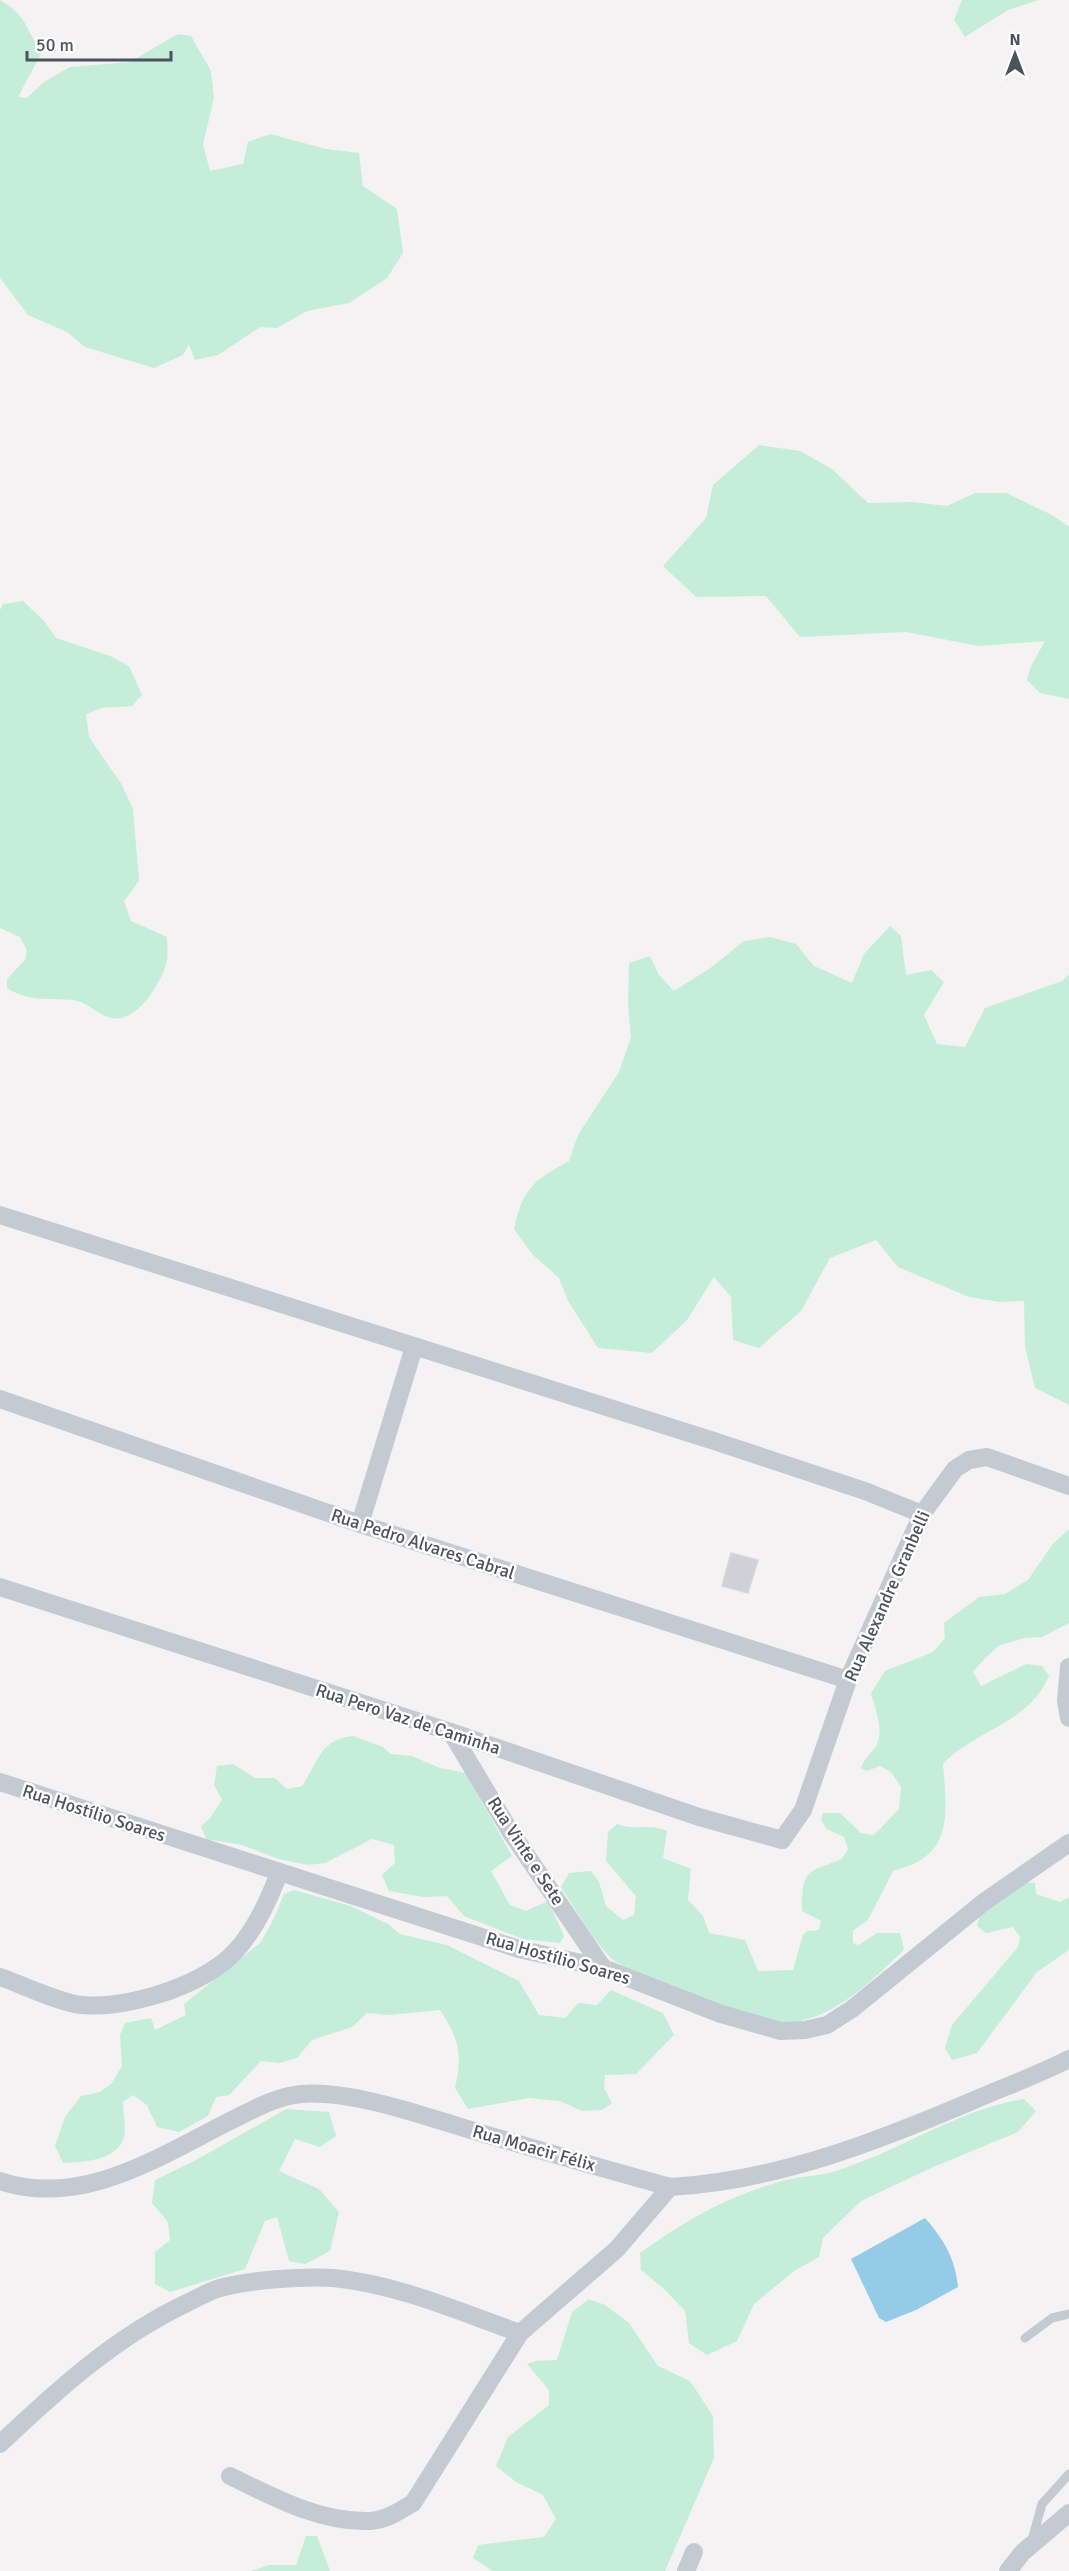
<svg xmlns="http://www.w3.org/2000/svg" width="1069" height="2571" font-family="Signika,sans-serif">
	<rect width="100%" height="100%" fill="#f4f2f2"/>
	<g fill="#c4eeda">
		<path d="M 0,0 C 28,16 24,28 42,52 L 18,97 L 27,98 L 44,82 L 70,67 L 130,62 L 178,34 L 191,36 L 211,71 L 214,98 L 203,144 L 210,171 L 243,164 L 248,142 L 270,134 L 326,149 L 359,153 L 363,186 L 397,209 L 403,253 L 387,278 L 349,303 L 307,311 L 277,328 L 260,327 L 218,355 L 195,360 L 189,344 L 183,355 L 154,368 L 85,347 L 67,332 L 28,315 L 0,278 Z"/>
		<path d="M 962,0 L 1039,0 L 1008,10 L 965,37 L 954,20 Z"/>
		<path d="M 759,445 L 800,451 L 832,469 L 868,503 L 912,502 L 947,506 L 975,493 L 1006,493 L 1052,515 L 1069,527 L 1069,699 L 1040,693 L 1027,680 L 1031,666 L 1045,641 L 979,646 L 906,632 L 800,637 L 766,596 L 696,597 L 663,566 L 706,518 L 713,485 Z"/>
		<path d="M 23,601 L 44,621 L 56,638 L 110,656 L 129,666 L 142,695 L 132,706 L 102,708 L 86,714 L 89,737 L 122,785 L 133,809 L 139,881 L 124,901 L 131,921 L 167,937 C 167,944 168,952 167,960 C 163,981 137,1024 111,1018 C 98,1015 86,1001 73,1000 C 49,998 29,1002 7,988 L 7,979 L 25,960 L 27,950 L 20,937 L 0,928 L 0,610 L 3,604 Z"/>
		<path d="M 890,926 L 901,936 L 906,975 L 931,970 L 944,982 L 924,1015 L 937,1044 L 965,1047 L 985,1008 L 1062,981 L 1069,974 L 1069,1405 L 1035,1388 L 1025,1346 L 1024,1301 L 999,1302 L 969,1297 L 898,1267 L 876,1240 L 830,1258 L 801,1311 L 759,1348 L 733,1340 L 731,1297 L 714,1277 L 687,1320 L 652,1353 L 598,1348 L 568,1301 L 559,1278 L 532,1254 L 514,1229 C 523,1188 533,1181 569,1161 L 578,1135 L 619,1072 L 631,1037 L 628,1003 L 629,963 L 650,956 L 659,975 L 674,991 L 709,969 L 744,941 L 770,937 L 796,944 L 814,966 L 852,983 L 864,954 Z"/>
		<path d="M 1069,1529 L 1069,1623 L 1042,1637 L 1025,1638 L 1000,1645 L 985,1658 L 973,1672 L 981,1686 L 1026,1664 L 1042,1666 L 1049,1676 C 1046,1682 1042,1690 1037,1696 C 1013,1726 969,1736 943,1764 C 945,1797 954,1842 919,1861 C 911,1866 901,1868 893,1871 L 868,1920 L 853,1931 L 853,1943 L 859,1945 L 877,1933 L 900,1933 L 904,1950 C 875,1977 844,2010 804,2020 C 799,2022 792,2023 786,2022 C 761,2021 627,1974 611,1958 C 591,1938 576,1910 561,1887 L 569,1873 L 591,1871 L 599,1882 L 606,1906 L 623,1920 L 634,1915 L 636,1896 L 606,1861 L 608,1832 L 617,1824 C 634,1831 650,1823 667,1831 L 663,1858 L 691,1869 L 688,1900 L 703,1916 L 709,1933 L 745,1940 L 758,1971 L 793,1970 L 803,1935 L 807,1931 L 819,1930 L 821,1921 L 802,1911 C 802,1868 807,1873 842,1859 L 848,1849 L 844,1837 L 827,1829 L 821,1820 L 823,1813 L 840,1813 L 861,1833 L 874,1835 L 899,1809 L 901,1787 L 891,1772 L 880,1766 L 867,1771 L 861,1768 C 864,1759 868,1756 874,1749 C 886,1734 875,1708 871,1693 L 885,1671 L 933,1652 L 945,1638 L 944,1623 L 979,1597 L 1005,1594 L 1028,1580 L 1052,1545 Z"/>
		<path d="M 353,1736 L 383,1747 L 391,1754 L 412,1756 L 440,1768 L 466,1773 L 512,1856 L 491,1871 L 510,1905 L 526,1911 L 548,1901 L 564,1936 L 560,1943 L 523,1939 L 464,1916 L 447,1896 L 424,1897 L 389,1891 L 382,1875 L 395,1863 L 394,1845 L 372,1839 L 325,1863 L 308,1865 L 279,1859 L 242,1845 L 206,1839 L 201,1826 L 210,1818 L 222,1800 L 214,1785 L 217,1766 L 233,1764 L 255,1778 L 275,1778 L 287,1789 L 302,1786 C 319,1761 320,1739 353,1736 Z"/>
		<path d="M 1025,1882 L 1035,1883 L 1036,1894 L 1060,1902 L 1069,1897 L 1069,1950 L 1037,1972 L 977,2053 L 952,2060 L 945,2048 L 952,2025 L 1018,1947 L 1020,1937 L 1013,1927 L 986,1933 L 977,1926 L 980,1914 Z"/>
		<path d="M 294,1890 L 351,1906 L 388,1924 L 400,1934 L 447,1945 L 519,1981 L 539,2015 L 565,2018 L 578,2003 L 597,2005 L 611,1990 L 663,2013 L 674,2035 L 636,2074 L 605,2075 L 604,2088 L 612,2103 L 602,2110 L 582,2111 L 560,2101 L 529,2098 L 468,2109 L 455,2088 C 463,2054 459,2039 440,2010 L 389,2015 L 367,2013 L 352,2027 L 312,2040 L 297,2058 L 279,2063 L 261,2061 L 229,2095 L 216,2097 L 208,2116 L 179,2132 L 157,2127 L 147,2105 L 133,2095 L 123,2102 C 123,2112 127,2131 123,2140 C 114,2161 83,2162 63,2163 L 55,2146 L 65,2117 L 81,2096 L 100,2092 L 111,2084 L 122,2066 L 120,2035 L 125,2023 L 151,2018 L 155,2030 L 186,2015 L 184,2004 L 261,1942 L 274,1918 L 284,1894 Z"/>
		<path d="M 1024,2099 L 1036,2111 L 1018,2132 L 931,2168 L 861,2201 L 823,2238 L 819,2257 L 794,2271 L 754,2304 L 737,2341 L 707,2355 L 689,2343 L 685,2311 L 664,2289 L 641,2270 L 640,2253 C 685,2220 731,2194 786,2180 C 802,2176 820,2176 836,2171 C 900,2151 957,2110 1024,2099 Z"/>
		<path d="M 286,2109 L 329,2112 L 336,2136 L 320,2147 L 295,2139 L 279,2171 L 319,2189 L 339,2212 L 330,2251 L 305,2264 L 289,2261 L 277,2217 L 265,2221 L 245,2269 L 170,2292 L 155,2284 L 155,2252 L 170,2240 L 168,2222 L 152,2203 L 155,2180 L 196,2160 Z"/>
		<path d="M 589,2299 L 605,2305 L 629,2323 L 658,2366 L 690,2381 L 713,2416 L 714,2458 L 665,2571 L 493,2571 L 473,2558 L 478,2545 L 544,2537 L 556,2519 L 543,2495 L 516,2482 L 496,2466 L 508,2437 L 549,2405 L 549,2390 L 527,2364 L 536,2361 L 557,2360 L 572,2312 Z"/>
		<path d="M 306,2536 L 317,2536 L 330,2571 L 251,2571 L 269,2565 L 296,2565 Z"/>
	</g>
	<path fill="#94cce8" d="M 925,2218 C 944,2240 955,2258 958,2287 L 916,2310 L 886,2322 L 879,2318 L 851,2259 Z"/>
	<path fill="#cfd1d6" stroke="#d6d7dd" stroke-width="1.5" d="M 731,1553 L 758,1560 L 748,1593 L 722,1586 Z"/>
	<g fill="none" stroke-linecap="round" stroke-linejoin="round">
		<g stroke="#c4cad2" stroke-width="9">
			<path d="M 1025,2338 L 1052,2318 L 1069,2314"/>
			<path d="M 1032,2540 L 1042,2504 L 1069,2474"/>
		</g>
		<g stroke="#c4cad2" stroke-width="18">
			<path d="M 0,1215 L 714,1441 L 865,1491 L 922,1514"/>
			<path d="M 0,1399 L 360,1524 L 848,1680"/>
			<path d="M 360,1524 L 414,1347"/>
			<path d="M 0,1587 L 451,1732 L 699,1817 L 782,1840 L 803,1810 L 848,1680 L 922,1514 L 955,1469 L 969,1460 L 987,1457 L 1069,1486"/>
			<path d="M 1069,1667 L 1066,1701 L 1069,1718"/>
			<path d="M 451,1732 L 510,1831 L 603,1968"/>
			<path d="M 0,1782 L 519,1949 L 603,1968 L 721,2014 L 781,2031 L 805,2030 L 827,2025 L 852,2009 L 984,1902 L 1069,1843"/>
			<path d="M 0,1977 C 23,1985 60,2003 82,2005 C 123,2009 184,1990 217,1967 C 248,1947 267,1905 279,1873"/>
			<path d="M 0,2181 C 80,2208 157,2158 226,2123 C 251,2111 273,2097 301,2094 C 353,2090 424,2116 474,2131 C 539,2150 604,2169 670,2187 C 776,2181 876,2142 972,2101 C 1004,2087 1038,2075 1069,2059"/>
			<path d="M 0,2444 C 57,2390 115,2337 187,2303 C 198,2298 209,2291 220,2288 C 248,2280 305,2276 333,2278 C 397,2284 460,2312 520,2333"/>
			<path d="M 230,2476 C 273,2497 321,2523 370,2521 C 386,2520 400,2511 413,2503 L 520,2333 L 617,2249 L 670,2187"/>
			<path d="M 686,2571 L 694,2552"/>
			<path d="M 1008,2571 L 1022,2553 L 1069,2513"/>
		</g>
	</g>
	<g text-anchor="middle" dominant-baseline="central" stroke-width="5" stroke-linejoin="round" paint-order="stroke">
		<g font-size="18" fill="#4b535e" stroke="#fff">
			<text transform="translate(423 1544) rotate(18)">Rua Pedro Alvares Cabral</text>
			<text transform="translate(887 1596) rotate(-66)">Rua Alexandre Granbelli</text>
			<text transform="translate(408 1719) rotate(18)">Rua Pero Vaz de Caminha</text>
			<text transform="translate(94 1813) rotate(18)">Rua Hostílio Soares</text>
			<text transform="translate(526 1851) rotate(57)">Rua Vinte e Sete</text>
			<text transform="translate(558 1958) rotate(16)">Rua Hostílio Soares</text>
			<text transform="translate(534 2148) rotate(16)">Rua Moacir Félix</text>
		</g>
	</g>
	<g transform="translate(1015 54)" stroke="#ffffff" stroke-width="4.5" paint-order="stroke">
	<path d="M0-4.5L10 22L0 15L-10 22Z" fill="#4b535e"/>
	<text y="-9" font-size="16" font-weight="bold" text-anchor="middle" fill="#4b535e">N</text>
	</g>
	<path d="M27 51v9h144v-9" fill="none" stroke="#4b535e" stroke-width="3"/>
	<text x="36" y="51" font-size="18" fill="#4b535e" stroke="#ffffff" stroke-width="4.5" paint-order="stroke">50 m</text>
</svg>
